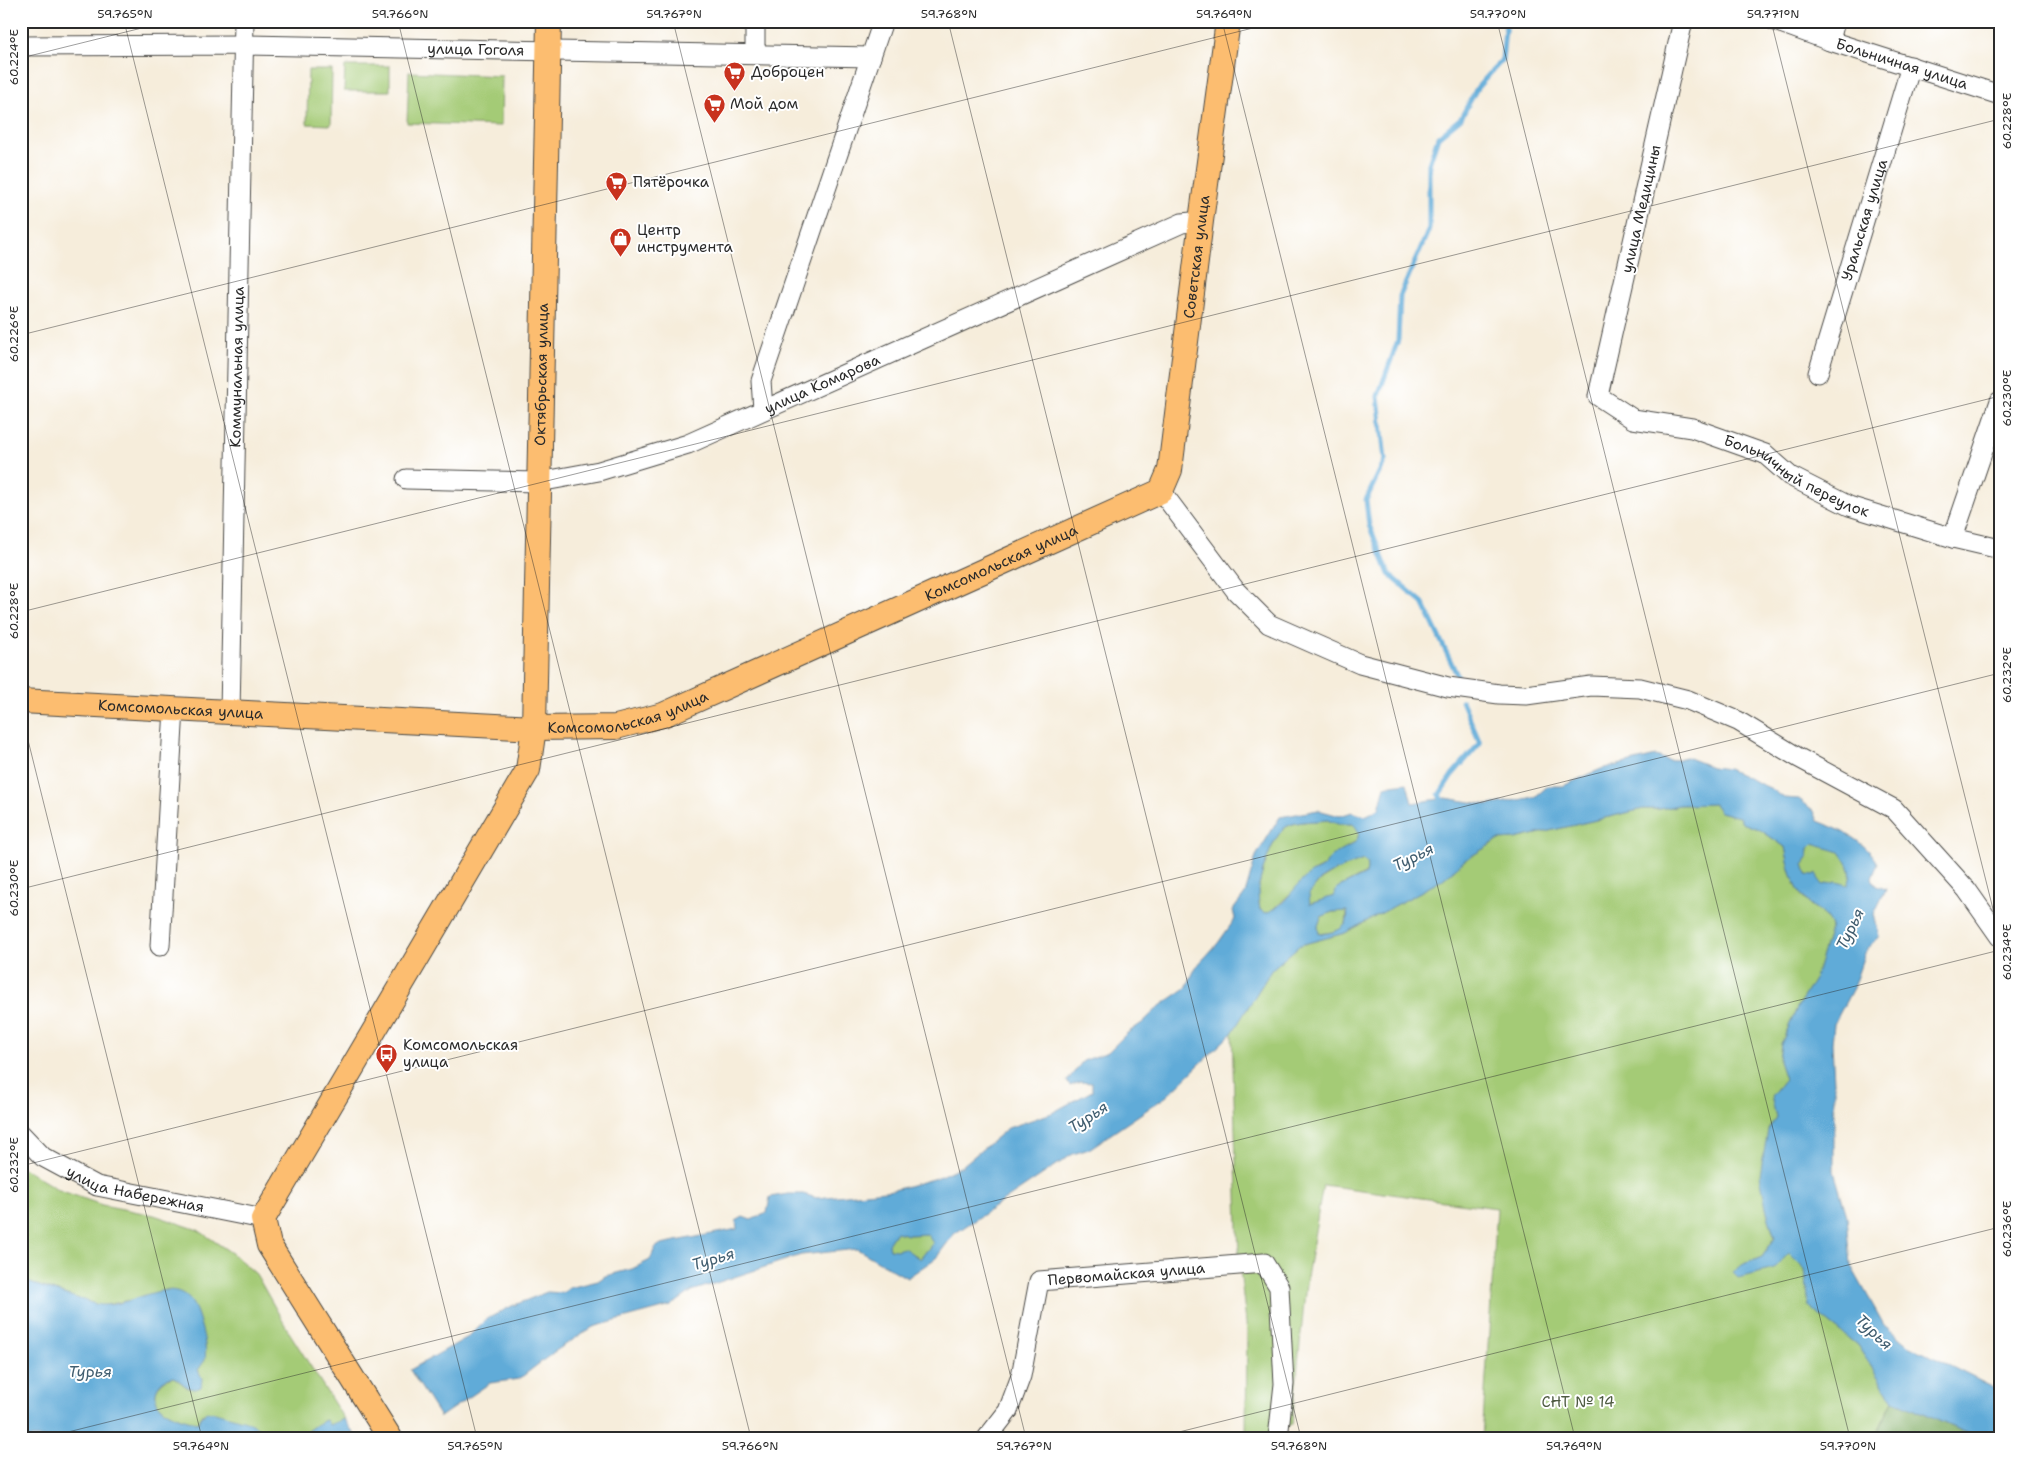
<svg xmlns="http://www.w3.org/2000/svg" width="2021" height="1459" font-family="'Shantell Sans',sans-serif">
	<rect width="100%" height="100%" fill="#fff"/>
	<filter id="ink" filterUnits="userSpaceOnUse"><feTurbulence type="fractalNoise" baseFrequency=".02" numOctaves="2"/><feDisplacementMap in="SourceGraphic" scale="10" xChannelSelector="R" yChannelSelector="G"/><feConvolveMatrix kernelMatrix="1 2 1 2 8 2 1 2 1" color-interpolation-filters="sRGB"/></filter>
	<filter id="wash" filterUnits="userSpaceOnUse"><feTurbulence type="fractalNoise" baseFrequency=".0096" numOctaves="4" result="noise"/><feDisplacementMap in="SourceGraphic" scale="20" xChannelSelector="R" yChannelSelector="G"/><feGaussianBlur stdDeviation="1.12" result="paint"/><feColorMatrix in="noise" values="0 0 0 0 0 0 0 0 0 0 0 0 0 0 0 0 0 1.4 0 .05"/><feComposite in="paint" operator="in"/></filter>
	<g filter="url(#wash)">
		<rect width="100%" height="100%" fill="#f6eddb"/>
		<g fill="#a4cb76" stroke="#687b50">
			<path d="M 345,66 L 390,66 L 390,91 L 344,91 Z"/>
			<path d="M 308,70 L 332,70 L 331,125 L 307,124 Z"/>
			<path d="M 409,72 L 502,76 L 501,126 L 407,123 Z"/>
			<path d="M 1714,804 L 1720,812 L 1739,817 L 1742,823 L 1759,829 L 1785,847 C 1789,866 1792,883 1804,899 C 1812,909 1827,912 1831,926 L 1815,978 L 1798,1006 L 1781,1044 L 1779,1061 L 1785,1079 L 1771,1096 L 1776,1117 L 1768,1130 L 1766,1208 L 1775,1238 L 1762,1257 L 1742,1265 L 1789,1253 L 1805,1269 L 1809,1307 L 1857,1345 L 1893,1400 L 1879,1429 L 1885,1438 L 1482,1438 L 1497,1208 L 1323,1185 L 1306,1283 L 1292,1424 L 1274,1438 L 1246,1438 L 1247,1332 L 1239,1260 L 1232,1033 L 1272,969 L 1300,945 L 1345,933 L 1442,880 L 1465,860 L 1498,840 L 1515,839 L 1643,809 L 1660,809 L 1679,805 Z"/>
			<path d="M 1327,820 L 1338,824 L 1353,824 L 1358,828 L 1359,834 L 1356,841 L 1330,858 L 1325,866 L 1313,872 L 1273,910 L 1266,913 L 1260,910 C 1259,904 1258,897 1258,891 C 1260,876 1273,835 1286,827 C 1298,820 1314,822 1327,820 Z"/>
			<path d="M 1813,844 L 1840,851 C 1848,864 1854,871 1848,886 L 1837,882 L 1823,885 L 1814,875 L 1807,874 L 1804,864 L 1808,858 L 1809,848 Z"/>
			<path d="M 1363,860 L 1368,864 L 1366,873 L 1337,888 L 1334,896 L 1310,904 L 1308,894 L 1321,880 L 1335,871 Z"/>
			<path d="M 1347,911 L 1346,925 L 1339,931 L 1319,934 L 1318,926 L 1321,917 L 1332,912 Z"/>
			<path d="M 21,1167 L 59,1190 L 102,1205 L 154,1215 L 198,1230 L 233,1254 L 256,1274 L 289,1332 L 344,1419 L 329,1425 L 326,1420 C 315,1424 308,1430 300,1438 L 276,1437 L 203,1414 L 198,1422 C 187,1421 173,1416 164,1410 C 148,1399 157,1379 174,1377 L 189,1389 L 202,1379 L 198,1370 L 206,1351 L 197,1313 L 169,1289 L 136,1299 L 101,1306 L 21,1280 Z"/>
			<path d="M 896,1232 L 908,1235 L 928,1234 L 933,1243 L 920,1259 L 916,1255 L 889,1249 L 888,1244 Z"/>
		</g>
		<path fill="#83af67" stroke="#576d49" d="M 1893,1400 L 1961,1431 L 1982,1438 L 1885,1438 L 1879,1430 Z"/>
		<g fill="#61abd8" stroke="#466b82" fill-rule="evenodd">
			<path d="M 1656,756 L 1670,761 L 1686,757 L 1712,767 L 1728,769 L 1772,789 L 1784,798 L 1799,799 L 1814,811 L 1818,821 C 1841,830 1865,841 1878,863 L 1872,878 L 1876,886 L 1886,889 L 1874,914 L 1879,936 L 1865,953 L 1853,988 L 1834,1024 L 1832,1043 L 1834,1083 L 1834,1171 L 1847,1216 L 1851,1266 L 1884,1325 L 1908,1345 L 1996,1389 L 2000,1389 L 2000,1438 L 1982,1438 L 1961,1431 L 1893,1400 L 1857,1345 L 1809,1307 L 1805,1269 L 1789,1253 L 1774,1269 L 1738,1278 L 1733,1273 L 1742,1265 L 1762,1257 L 1775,1238 L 1766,1208 L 1760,1175 L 1768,1130 L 1776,1117 L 1771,1096 L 1785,1079 L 1779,1061 L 1781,1044 L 1798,1006 L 1815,978 L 1831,926 C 1827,912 1812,909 1804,898 C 1792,883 1789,866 1785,847 L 1759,829 L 1742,823 L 1739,817 L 1720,812 L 1714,804 L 1679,805 L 1660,809 L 1643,809 L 1515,839 L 1498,840 L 1465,860 L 1442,880 L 1345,933 L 1300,945 L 1272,969 L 1232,1033 L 1167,1096 L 1089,1149 L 1073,1154 L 954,1234 L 936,1258 L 907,1278 L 857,1249 L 801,1255 L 692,1291 L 671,1306 L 593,1327 L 554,1352 L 519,1379 L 490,1383 L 440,1417 L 410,1370 L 468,1337 L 485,1320 L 512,1306 L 547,1292 L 563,1293 L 569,1288 L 598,1281 L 605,1276 L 632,1269 L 650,1260 L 655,1248 L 661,1244 L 737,1229 L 736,1221 L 743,1217 L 751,1220 L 767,1213 L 770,1197 L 788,1194 L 803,1194 L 817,1198 L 894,1190 L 936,1178 L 962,1166 L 1008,1128 L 1052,1113 L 1092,1091 L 1092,1083 L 1080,1082 L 1070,1086 L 1067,1081 L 1083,1061 L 1108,1052 L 1126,1034 L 1142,1023 L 1160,1006 L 1186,988 L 1196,967 L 1218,943 L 1235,919 L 1233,910 L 1245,894 L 1256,856 L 1280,817 L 1318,810 L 1340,816 L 1352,812 L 1365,816 L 1379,809 L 1385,786 L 1407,783 L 1412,803 L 1446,798 L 1489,805 L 1535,797 L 1548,786 L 1563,786 L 1601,769 ZM 1327,820 L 1338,824 L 1353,824 C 1358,829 1361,834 1356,841 C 1350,848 1337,851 1330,858 C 1327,861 1326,865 1323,867 C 1318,871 1311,872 1306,877 C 1292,889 1285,906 1266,913 L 1260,910 C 1259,904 1258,897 1258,891 C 1260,876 1273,835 1286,827 C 1297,820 1314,822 1327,820 ZM 1813,844 L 1840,852 C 1848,863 1854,871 1848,885 L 1837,882 L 1823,885 L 1818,878 L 1817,873 L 1814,875 L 1807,874 L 1804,864 L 1808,858 L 1809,848 ZM 1363,860 L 1368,864 L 1366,874 L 1337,888 L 1334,896 L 1310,904 L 1309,894 L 1321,879 L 1335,871 ZM 1347,911 C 1351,929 1334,933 1319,934 L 1318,926 L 1321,917 L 1332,912 ZM 896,1232 L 908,1235 L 927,1234 L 933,1243 L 920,1259 L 904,1248 L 896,1250 L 889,1249 L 888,1244 Z"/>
			<path d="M 21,1280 C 42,1287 62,1294 83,1300 C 89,1302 96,1305 102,1305 C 140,1306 183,1263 199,1319 C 203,1333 207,1346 205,1360 L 198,1370 L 202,1379 L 201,1387 C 189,1393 184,1383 174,1377 C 157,1378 148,1399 164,1410 C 173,1416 188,1421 198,1422 L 206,1412 L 215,1412 L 246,1421 L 278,1438 L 21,1438 Z"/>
			<path d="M 344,1419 L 357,1438 L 300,1438 C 308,1430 315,1424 326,1420 L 329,1425 Z"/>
		</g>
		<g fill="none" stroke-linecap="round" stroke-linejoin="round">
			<g stroke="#61abd8" stroke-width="5">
				<path d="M 1458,677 L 1423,603 L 1389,574 L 1369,525 L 1366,500 L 1385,460 L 1378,396 L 1398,340 L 1400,296 L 1429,229 L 1429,164 L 1438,137 L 1461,118 L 1477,88 L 1502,60 L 1506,21"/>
				<path d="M 1444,804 L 1439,795 L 1452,775 L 1480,743 L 1462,701"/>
			</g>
		</g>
	</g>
	<g filter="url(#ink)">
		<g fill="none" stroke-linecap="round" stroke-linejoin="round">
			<defs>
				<g id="minor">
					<path id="s1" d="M 1683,21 L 1598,396 L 1633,419 L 1692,428 L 1765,454 L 1790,476 L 1849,506 L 1953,538 L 2000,549"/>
					<path id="s2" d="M 1775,21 L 1830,41 L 2000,95"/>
					<path d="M 1830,41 L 1835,21"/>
					<path id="s3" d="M 21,46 L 244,45 L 871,57"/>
					<path d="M 755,54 L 755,21"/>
					<path id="s4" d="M 1818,373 L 1911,66"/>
					<path d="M 763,409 L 761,381 L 883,21"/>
					<path id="s5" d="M 406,479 L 539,482 L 599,471 L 688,444 L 1182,223 L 1201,221"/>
					<path d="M 1161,491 L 1236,591 L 1269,624 L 1360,664 L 1448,687 L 1499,694 L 1526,695 L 1591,686 L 1640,688 L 1688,700 L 1738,721 L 1799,758 L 1894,809 L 1967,890 L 2000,937"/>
					<path d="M 1953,538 L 2000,401"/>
					<path id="s6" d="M 230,712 L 244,21"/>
					<path d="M 160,946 L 174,709"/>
					<path id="s7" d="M 21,1134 L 43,1157 L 97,1186 L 263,1219"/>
					<path id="s8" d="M 987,1438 L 1008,1411 L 1021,1376 L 1039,1281 L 1264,1263 L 1279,1287 L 1284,1384 L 1278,1438"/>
				</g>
				<g id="major">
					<path id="s9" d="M 21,701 L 534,728 L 616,727 L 663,715 L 1161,491 L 1170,470 L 1201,221 L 1228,21"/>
					<path id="s10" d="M 390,1438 L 269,1245 L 263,1219 L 528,770 L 534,728 L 549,21"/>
				</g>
			</defs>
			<use href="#minor" stroke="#494845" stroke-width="21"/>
			<use href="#major" stroke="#494845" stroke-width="26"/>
			<use href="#minor" stroke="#fff" stroke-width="19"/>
			<use href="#major" stroke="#fcbd6f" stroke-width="24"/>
		</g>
	</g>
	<path fill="none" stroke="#2b2b2b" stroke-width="1" stroke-opacity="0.45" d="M 124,21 L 477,1438M 398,21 L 751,1438M 673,21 L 1026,1438M 948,21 L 1301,1438M 1222,21 L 1575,1438M 1497,21 L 1850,1438M 1771,21 L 2000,937M 21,58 L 170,21M 21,335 L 1281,21M 21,612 L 2000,119M 21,712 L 202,1438M 21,889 L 2000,396M 21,1166 L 2000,673M 44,1438 L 2000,950M 1155,1438 L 2000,1227"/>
	<defs>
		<symbol id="supermarket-pin" viewBox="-11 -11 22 30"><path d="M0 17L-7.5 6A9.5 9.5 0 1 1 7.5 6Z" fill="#c8321e" stroke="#fff"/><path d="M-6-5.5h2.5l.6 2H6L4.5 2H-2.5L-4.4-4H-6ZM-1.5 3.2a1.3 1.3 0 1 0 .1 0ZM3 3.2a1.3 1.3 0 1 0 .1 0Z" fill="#fff"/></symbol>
		<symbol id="shop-pin" viewBox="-11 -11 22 30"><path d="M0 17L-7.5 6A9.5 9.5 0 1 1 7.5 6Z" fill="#c8321e" stroke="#fff"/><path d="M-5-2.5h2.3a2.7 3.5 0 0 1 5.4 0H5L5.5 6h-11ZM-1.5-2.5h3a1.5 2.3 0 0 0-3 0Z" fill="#fff"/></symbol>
		<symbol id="bus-pin" viewBox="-11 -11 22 30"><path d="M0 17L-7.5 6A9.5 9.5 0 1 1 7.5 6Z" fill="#c8321e" stroke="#fff"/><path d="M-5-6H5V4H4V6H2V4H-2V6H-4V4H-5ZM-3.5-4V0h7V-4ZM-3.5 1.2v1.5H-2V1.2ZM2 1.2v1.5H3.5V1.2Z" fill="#fff"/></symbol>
	</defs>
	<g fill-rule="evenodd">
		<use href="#supermarket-pin" x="722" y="60" width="25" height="34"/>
		<use href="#supermarket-pin" x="702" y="92" width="25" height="34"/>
		<use href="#supermarket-pin" x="604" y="170" width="25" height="34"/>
		<use href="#shop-pin" x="608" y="226" width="25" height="34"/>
		<use href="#bus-pin" x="374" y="1042" width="25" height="34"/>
	</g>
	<g text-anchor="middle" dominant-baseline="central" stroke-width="4" stroke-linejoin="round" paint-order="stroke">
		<g font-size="15" fill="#2b2b2b" stroke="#fff">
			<text stroke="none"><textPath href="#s3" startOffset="455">улица Гоголя</textPath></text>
			<text stroke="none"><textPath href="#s2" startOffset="134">Больничная улица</textPath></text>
			<text transform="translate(1641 209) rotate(-77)">улица Медицины</text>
			<text stroke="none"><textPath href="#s4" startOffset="160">Уральская улица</textPath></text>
			<text stroke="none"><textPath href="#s9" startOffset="1428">Советская улица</textPath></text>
			<text stroke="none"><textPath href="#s6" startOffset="345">Коммунальная улица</textPath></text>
			<text stroke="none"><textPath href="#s10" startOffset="1172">Октябрьская улица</textPath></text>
			<text stroke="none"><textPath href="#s5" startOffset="434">улица Комарова</textPath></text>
			<text stroke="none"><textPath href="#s1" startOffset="602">Больничный переулок</textPath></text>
			<text stroke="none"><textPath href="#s9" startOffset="1015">Комсомольская улица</textPath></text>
			<text stroke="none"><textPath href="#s9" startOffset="160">Комсомольская улица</textPath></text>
			<text stroke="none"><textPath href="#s9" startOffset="610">Комсомольская улица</textPath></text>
			<text stroke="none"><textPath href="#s7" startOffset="131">улица Набережная</textPath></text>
			<text stroke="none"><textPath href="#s8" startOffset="256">Первомайская улица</textPath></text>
		</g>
		<g font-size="15" fill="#2b2b2b" stroke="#fff" text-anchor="start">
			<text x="751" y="72">Доброцен</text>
			<text x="730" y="104">Мой дом</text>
			<text x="633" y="182">Пятёрочка</text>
			<text x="637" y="230">Центр<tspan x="637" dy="17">инструмента</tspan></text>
			<text x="403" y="1045">Комсомольская<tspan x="403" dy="17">улица</tspan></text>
		</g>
		<g font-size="15" fill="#4f5b42" stroke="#fff">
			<text x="1578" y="1402">СНТ № 14</text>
		</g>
		<g font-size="16" font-style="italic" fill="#415e70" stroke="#fff">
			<text transform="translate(1413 857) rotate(-27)">Турья</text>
			<text transform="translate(1850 929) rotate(-64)">Турья</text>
			<text transform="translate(1088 1117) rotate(-33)">Турья</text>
			<text transform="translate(713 1259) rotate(-17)">Турья</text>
			<text transform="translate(1874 1332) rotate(43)">Турья</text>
			<text x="90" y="1371">Турья</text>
		</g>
	</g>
	<rect width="2021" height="1459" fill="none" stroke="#fff" stroke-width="55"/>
	<rect x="28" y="28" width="1966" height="1404" fill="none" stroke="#2b2b2b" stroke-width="2"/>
	<g font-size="12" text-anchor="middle" fill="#2b2b2b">
		<text x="125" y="18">59.765°N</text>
		<text x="400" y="18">59.766°N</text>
		<text x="674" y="18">59.767°N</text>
		<text x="949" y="18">59.768°N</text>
		<text x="1224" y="18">59.769°N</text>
		<text x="1498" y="18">59.770°N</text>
		<text x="1773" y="18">59.771°N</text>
		<text transform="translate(14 57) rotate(-90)" y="4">60.224°E</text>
		<text transform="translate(2007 121) rotate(-90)" y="4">60.228°E</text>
		<text transform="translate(14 334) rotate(-90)" y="4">60.226°E</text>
		<text transform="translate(2007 398) rotate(-90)" y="4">60.230°E</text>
		<text transform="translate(14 611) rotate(-90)" y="4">60.228°E</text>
		<text transform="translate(2007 675) rotate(-90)" y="4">60.232°E</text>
		<text transform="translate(14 888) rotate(-90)" y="4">60.230°E</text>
		<text transform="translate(2007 952) rotate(-90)" y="4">60.234°E</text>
		<text transform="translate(14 1165) rotate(-90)" y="4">60.232°E</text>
		<text transform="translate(2007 1229) rotate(-90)" y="4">60.236°E</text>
		<text x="201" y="1450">59.764°N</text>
		<text x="475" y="1450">59.765°N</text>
		<text x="750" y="1450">59.766°N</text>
		<text x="1024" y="1450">59.767°N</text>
		<text x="1299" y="1450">59.768°N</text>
		<text x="1574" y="1450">59.769°N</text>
		<text x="1848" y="1450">59.770°N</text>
	</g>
</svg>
